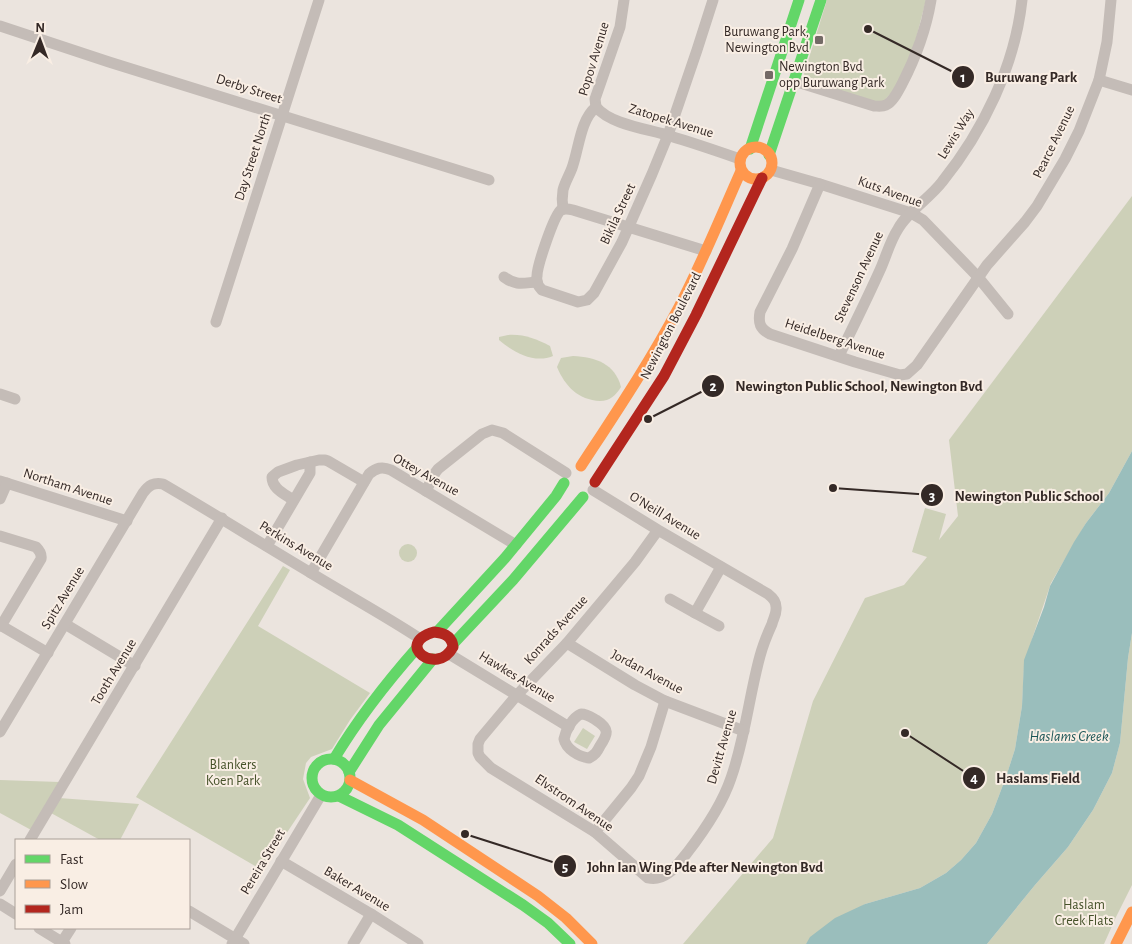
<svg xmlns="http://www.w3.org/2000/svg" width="1132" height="944" font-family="'Alegreya Sans',sans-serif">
	<rect width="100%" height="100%" fill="#ebe4de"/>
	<g fill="#cdd0b8">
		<path d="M 827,0 L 926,0 L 911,58 L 894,90 L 881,104 L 808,82 L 804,74 Z"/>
		<path d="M 1132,196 L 1132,451 L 1109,493 L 1086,523 L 1051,583 L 1033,636 L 1024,667 L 1022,706 L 1015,749 L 1006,777 L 992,814 L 976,843 L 961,860 L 946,873 L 920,888 L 865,904 L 806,944 L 683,944 L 773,838 L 813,701 L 865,598 L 904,585 L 927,557 L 912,552 L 925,508 L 946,514 L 939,540 L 958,516 L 949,440 Z"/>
		<path d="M 508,335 C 524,334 536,339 550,346 L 553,356 C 534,364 513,352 499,340 L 499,337 Z"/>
		<path d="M 573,356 C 596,357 615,364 621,387 C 616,395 610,401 600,401 C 578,400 565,386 557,367 L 561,358 Z"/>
		<circle cx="408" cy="553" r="9"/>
		<path d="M 283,566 L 290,570 L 258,626 L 370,693 L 350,720 L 332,749 L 311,757 L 306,763 L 303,779 L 310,798 L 262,870 L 136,797 Z"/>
		<path d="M 1132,633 L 1132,885 L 1116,917 L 1104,944 L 987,944 L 1035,885 L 1068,847 L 1093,810 L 1112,773 L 1120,743 L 1128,658 Z"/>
		<path d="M 583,728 L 595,736 L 587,749 L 574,742 Z"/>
		<path d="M 0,780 L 60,782 L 33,831 L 0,813 Z"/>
		<path d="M 59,798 L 139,804 L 120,840 L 100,840 L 51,813 Z"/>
	</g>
	<path fill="#9abebc" d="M 1132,451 L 1132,633 L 1128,658 L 1120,743 L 1112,773 L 1093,810 L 1068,847 L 1035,885 L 987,944 L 806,944 L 810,937 L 835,918 L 865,904 L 920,888 L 946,873 L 961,860 L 976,843 L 992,814 L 1006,777 L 1015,749 L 1022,706 L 1024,660 L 1044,607 L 1050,586 L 1074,542 L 1086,523 L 1109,493 Z"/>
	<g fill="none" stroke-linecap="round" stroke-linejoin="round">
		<g stroke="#c4bcb7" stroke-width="11">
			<path d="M 0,26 L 109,62 L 489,180"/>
			<path d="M 1099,80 L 1132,90"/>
			<path d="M 794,81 L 874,106 C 878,106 882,107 886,105 C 893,102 898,91 902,84 C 916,57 926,30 931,0"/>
			<path d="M 596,107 C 611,125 649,129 670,136 C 694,143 717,151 740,159"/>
			<path d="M 596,107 L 595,99 L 620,27 L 624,0"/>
			<path d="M 771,170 L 820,184 L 911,213 L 923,220 L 978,277 L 1008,314"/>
			<path d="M 820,184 L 792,249 L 760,312 C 758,323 760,329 770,334 L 855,362 L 900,375 L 907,374 L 917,365 L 987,265 L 1025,222 L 1037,206 L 1065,159 L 1079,131 L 1099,80 L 1107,42 L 1111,0"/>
			<path d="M 563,209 C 562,203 562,196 563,190 C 565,182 569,176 572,168 C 579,149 580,120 596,107"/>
			<path d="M 706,251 L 573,210 C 569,209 565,208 561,210 C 554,215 537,266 537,276 C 536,281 538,286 542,290 L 578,302 L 587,300 L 594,293 L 622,242 L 652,174 L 668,135 L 697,50 L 713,0"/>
			<path d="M 504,277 C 516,286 523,283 537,282"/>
			<path d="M 216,322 L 319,0"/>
			<path d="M 839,356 C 853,327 867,299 880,270 C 886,257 890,241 898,229 C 907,212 930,198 942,182 C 983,131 1015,66 1022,0"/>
			<path d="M 0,394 L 15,399"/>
			<path d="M 0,481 L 127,521"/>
			<path d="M 593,490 L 658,530 L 768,594 C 773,598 777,602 776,610 C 776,615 773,619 772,624 C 767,635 763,645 760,656 C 749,696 745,739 731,778 C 722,805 704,831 687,853 C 677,865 666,882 648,878 L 595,832 L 491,768 L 480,757 L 478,753 L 478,744 L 480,739 L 517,695 L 567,643 L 635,562 L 658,530"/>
			<path d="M 426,491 L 435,473 L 438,469 L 482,434 L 492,430 L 503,433 L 566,473"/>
			<path d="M 0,499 L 7,483"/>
			<path d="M 293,500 C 285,494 272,489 272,477 L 278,472 L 297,465 L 319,460 L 325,460 L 328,461 L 364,482"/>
			<path d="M 0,536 L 36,547 C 40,551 42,554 41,559 L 1,626"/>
			<path d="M 267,546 L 310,473 L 310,462"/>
			<path d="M 311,573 L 369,474 C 376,468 382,466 391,470 L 516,545"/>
			<path d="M 670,599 L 695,613 L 721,567"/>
			<path d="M 695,613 L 719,626"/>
			<path d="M 65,624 L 135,666"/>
			<path d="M 0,625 L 48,653"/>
			<path d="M 567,643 L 635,685 L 665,701 L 744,731"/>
			<path d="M 449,654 L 569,727"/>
			<path d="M 581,714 C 587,714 591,717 596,720 C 610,729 608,734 600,746 C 597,752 595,755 589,758 C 579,757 566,749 564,739 C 566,730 572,718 581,714 Z"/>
			<path d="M 0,732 L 143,493 C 149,485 154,482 163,484 C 213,513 262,544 311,573 C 347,595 384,615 419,638"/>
			<path d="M 595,832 L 631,788 L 639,776 L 651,747 L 665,701"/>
			<path d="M 30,840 L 222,518"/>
			<path d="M 281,861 L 371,914 L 418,944"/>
			<path d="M 0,891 L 16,864"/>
			<path d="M 0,904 L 16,914"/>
			<path d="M 189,911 L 244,944"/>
			<path d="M 39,928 L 65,944"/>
			<path d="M 62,942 L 71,928"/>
			<path d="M 232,944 L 321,795"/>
			<path d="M 353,944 L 371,914"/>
		</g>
		<g stroke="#63d668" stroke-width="11">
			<path d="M 750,149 L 799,0"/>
			<path d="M 769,155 L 821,0"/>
			<path d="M 437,632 L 505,558 L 556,496 L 564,483"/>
			<path d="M 453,644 L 513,580 L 583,497"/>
			<circle cx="331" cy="778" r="19"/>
			<path d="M 334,759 C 358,719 386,683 417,648"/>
			<path d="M 349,772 L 379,725 L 433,659"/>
			<path d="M 339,796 L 398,825 L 523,905 L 548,923 L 570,944"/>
		</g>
		<g stroke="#ff974d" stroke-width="11">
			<circle cx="756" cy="163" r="16"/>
			<path d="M 581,466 C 615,414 650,362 679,307 C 702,263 721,216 741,171"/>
			<path d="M 350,780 L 423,820 L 538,896 L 566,918 L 592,944"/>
			<path d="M 1116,944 L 1132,912"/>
		</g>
		<g stroke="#b3261e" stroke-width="11">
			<path d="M 595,482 L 664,376 L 696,315 L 762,178"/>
			<path d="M 434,632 C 444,633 452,636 453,647 C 437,677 393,644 434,632 Z"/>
		</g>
	</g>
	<g fill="#746a66" stroke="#f9eee4" stroke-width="2">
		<rect x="814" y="35" width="10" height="10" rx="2.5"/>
		<rect x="764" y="70" width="10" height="10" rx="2.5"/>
	</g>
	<g text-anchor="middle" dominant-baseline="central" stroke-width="4" stroke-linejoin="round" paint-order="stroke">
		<g font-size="14" fill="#342926" stroke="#f9eee4" text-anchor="end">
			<text x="809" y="32">Buruwang Park,<tspan x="809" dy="16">Newington Bvd</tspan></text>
			<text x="779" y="67" text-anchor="start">Newington Bvd<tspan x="779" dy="16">opp Buruwang Park</tspan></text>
		</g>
		<g font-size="14" fill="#342926" stroke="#f9eee4">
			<text transform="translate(594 59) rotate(-73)">Popov Avenue</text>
			<text transform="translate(249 89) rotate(18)">Derby Street</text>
			<text transform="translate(671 121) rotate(17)">Zatopek Avenue</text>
			<text transform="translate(956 134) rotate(-58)">Lewis Way</text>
			<text transform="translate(1054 142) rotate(-64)">Pearce Avenue</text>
			<text transform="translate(253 157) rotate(-72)">Day Street North</text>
			<text transform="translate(890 192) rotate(20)">Kuts Avenue</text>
			<text transform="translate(618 214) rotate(-65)">Bikila Street</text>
			<text transform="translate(859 277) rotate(-65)">Stevenson Avenue</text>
			<text transform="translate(671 326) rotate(-63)">Newington Boulevard</text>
			<text transform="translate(835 339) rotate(18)">Heidelberg Avenue</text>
			<text transform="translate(426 475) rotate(29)">Ottey Avenue</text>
			<text transform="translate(68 487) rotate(18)">Northam Avenue</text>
			<text transform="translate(665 516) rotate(31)">O'Neill Avenue</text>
			<text transform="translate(296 546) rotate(31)">Perkins Avenue</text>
			<text transform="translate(63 598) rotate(-59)">Spitz Avenue</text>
			<text transform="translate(556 630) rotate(-48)">Konrads Avenue</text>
			<text transform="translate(114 672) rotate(-59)">Tooth Avenue</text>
			<text transform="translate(647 672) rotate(28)">Jordan Avenue</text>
			<text transform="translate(517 677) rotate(31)">Hawkes Avenue</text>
			<text transform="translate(722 747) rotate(-74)">Devitt Avenue</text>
			<text transform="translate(574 803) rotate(34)">Elvstrom Avenue</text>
			<text transform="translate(263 862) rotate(-59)">Pereira Street</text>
			<text transform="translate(357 889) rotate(31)">Baker Avenue</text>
		</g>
		<g font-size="14" fill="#46522a" stroke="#f9eee4">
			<text x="233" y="765">Blankers<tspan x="233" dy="16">Koen Park</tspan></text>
			<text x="1084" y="905">Haslam<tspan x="1084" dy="16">Creek Flats</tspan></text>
		</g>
		<g font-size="15" font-style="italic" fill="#1b5556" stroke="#f9eee4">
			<text x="1069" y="736">Haslams Creek</text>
		</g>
	</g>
	<path fill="none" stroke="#342926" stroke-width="2" d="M868 29L963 77M648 419L713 386M833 488L932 495M905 733L974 778M465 834L565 866"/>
	<g fill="#342926" stroke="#f9eee4" stroke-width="2">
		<circle cx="868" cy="29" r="5"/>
		<circle cx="648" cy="419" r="5"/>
		<circle cx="833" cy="488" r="5"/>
		<circle cx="905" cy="733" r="5"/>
		<circle cx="465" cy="834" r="5"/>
		<circle cx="963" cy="77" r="12"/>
		<circle cx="713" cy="386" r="12"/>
		<circle cx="932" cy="495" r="12"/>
		<circle cx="974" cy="778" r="12"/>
		<circle cx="565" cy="866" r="12"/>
	</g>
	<g font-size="15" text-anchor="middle" font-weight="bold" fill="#fff">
		<text x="963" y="82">1</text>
		<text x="713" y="391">2</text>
		<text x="932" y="501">3</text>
		<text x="974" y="783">4</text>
		<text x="565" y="872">5</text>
	</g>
	<g font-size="15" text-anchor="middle" font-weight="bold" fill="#342926" stroke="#f9eee4" stroke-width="4" stroke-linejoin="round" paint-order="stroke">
		<text x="1031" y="82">Buruwang Park</text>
		<text x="859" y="391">Newington Public School, Newington Bvd</text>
		<text x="1029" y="501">Newington Public School</text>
		<text x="1038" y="783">Haslams Field</text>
		<text x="705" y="872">John Ian Wing Pde after Newington Bvd</text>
	</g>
	<rect x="15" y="839" width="175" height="90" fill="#f9eee4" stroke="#aa9f98"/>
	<rect x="25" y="855" width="25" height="8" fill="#63d668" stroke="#aa9f98"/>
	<text x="60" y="864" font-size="15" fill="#342926">Fast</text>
	<rect x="25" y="880" width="25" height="8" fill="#ff974d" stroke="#aa9f98"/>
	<text x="60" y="889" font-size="15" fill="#342926">Slow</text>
	<rect x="25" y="905" width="25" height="8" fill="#b3261e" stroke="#aa9f98"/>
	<text x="60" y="914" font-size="15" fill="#342926">Jam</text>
	<g transform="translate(40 40) rotate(1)" stroke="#f9eee4" stroke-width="4" paint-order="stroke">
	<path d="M0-4L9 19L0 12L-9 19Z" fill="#342926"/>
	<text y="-8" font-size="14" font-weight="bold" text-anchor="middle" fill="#342926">N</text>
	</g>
</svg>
